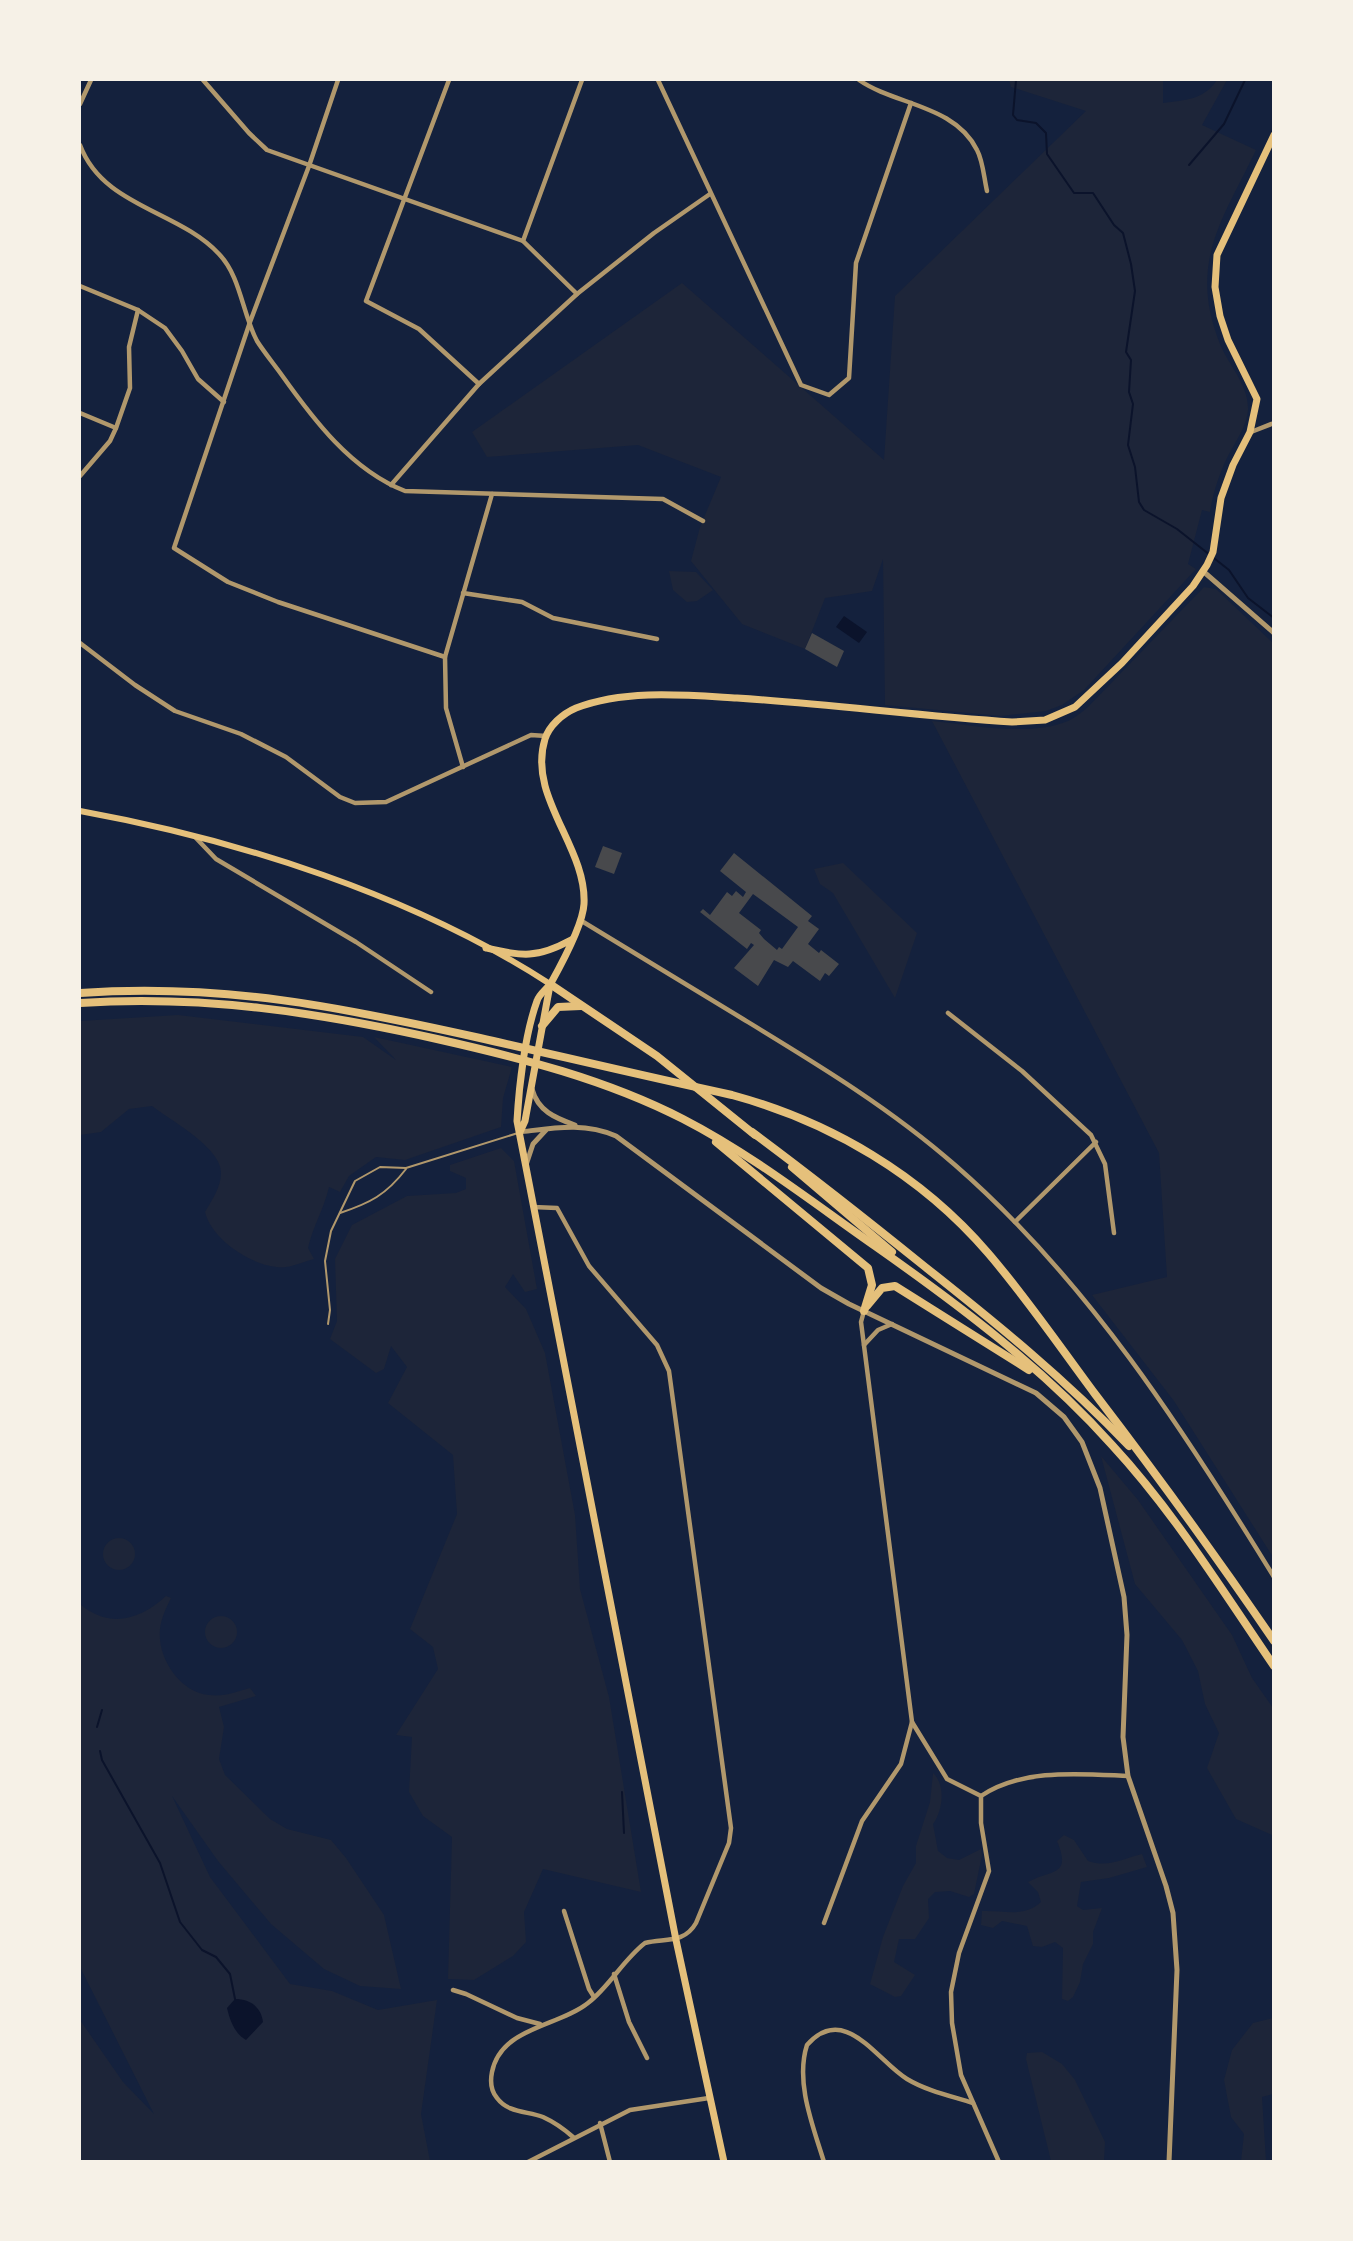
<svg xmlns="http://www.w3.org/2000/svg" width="1353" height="2241" font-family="'DejaVu Sans',sans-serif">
	<rect width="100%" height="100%" fill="#14213d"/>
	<g fill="#1d2539">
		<path d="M 1009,80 L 1163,80 L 1163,103 C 1185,100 1204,100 1217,80 L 1227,80 L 1202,125 L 1256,150 C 1222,221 1188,263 1220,344 C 1229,366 1249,385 1248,410 C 1247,426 1235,442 1228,456 C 1219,474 1213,493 1210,512 L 1202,510 L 1188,564 L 1196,569 L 1084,690 L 1062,705 L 1046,711 L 1001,716 L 885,705 L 883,559 L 872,591 L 825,598 L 805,649 L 742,624 L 691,561 L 700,527 L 721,477 L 638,445 L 487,457 L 472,432 L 682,283 L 884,460 L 895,296 L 1086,111 L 1011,87 Z"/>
		<path d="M 669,571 L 696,572 L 713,590 L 697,601 L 687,602 L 673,590 Z"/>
		<path d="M 1204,587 L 1216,589 L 1273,643 L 1273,1557 L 1174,1401 L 1092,1295 L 1167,1277 L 1159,1153 L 932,721 C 971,725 1031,737 1068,721 C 1075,718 1082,712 1088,707 Z"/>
		<path d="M 843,863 L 917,933 L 895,998 L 833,893 L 820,884 L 814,869 Z"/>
		<path d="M 178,1015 L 363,1037 L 396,1060 L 374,1037 L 512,1067 L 503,1098 L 501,1127 L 405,1160 L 376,1157 L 349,1176 L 340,1192 L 329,1187 C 324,1209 313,1226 308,1248 L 314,1259 C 305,1261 295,1266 286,1267 C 257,1270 212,1241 205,1212 C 212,1200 221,1187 221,1173 C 222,1148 170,1120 152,1106 L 129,1109 L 101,1132 L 80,1135 L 80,1021 Z"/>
		<path d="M 501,1148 L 514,1161 L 537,1289 L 525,1292 L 513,1274 L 505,1287 L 526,1309 L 545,1353 L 575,1515 L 580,1589 L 609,1697 L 641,1892 L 543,1869 L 524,1912 L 526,1942 L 513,1956 L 474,1980 L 448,1979 L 452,1837 L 423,1816 L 409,1792 L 412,1737 L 396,1735 L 438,1669 L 433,1647 L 410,1629 L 457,1514 L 453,1455 L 388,1403 L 407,1367 L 391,1346 L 384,1369 L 376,1373 L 330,1339 L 337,1321 L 335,1259 L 352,1225 L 407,1196 L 456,1193 L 466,1189 L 466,1178 L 450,1171 L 450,1165 Z"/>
		<path d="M 1101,1456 L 1138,1500 L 1232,1635 L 1252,1678 L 1273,1708 L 1272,1835 L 1236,1819 L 1207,1768 L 1219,1733 L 1205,1704 L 1198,1671 L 1182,1640 L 1135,1584 Z"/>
		<circle cx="119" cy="1554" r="16"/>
		<path d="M 166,1596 L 171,1598 C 166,1608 161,1619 160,1629 C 157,1657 179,1692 209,1695 C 224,1697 236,1692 250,1688 L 256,1696 L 219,1707 L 224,1727 L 219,1759 L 225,1775 L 270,1819 L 287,1829 L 331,1840 L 346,1858 L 384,1915 L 401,1989 L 360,1986 L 324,1969 L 271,1924 L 218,1861 L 172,1796 L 210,1877 L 290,1984 L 332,1991 L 378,2010 L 437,2000 L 421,2114 L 430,2161 L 80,2161 L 80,2020 L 123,2082 L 154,2114 L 80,1967 L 80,1604 C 109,1629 140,1620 166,1596 Z"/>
		<circle cx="221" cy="1632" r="16"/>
		<path d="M 933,1773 C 946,1785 943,1810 933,1824 L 938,1851 L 947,1858 L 959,1860 L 981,1849 L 982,1855 L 974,1894 L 969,1897 L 950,1891 L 935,1892 L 928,1899 L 929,1918 L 915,1939 L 899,1939 L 894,1962 L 915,1975 L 901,1996 L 895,1997 L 870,1984 L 883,1937 L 903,1886 L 916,1863 L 916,1846 L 930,1802 Z"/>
		<path d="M 1064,1835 L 1074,1840 L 1088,1861 C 1109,1868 1121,1859 1142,1854 L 1147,1867 L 1109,1878 L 1081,1882 L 1077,1906 L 1083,1910 L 1102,1908 L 1093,1932 L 1093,1944 L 1083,1964 L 1080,1982 L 1073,1997 L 1068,2001 L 1062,1999 L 1063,1948 L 1055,1942 L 1042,1947 L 1033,1946 L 1027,1926 L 1002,1921 L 993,1928 L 981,1925 L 982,1911 C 1004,1910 1024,1918 1041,1902 L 1038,1892 L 1028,1882 C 1051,1869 1072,1877 1057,1841 Z"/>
		<path d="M 1273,2018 L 1273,2094 L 1262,2097 L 1266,2161 L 1241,2161 L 1244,2134 L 1231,2117 L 1224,2080 L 1232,2050 L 1253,2023 Z"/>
		<path d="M 1042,2052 L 1062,2064 L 1075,2080 L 1105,2142 L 1104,2161 L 1051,2161 L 1026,2059 L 1027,2053 Z"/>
	</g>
	<g fill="#0b132b">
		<path d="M 844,616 L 867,632 L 859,643 L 836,627 Z"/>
		<path d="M 235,1999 C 249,1999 261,2006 263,2022 L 246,2040 C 235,2034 230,2021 227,2008 Z"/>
	</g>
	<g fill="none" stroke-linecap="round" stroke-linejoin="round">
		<g stroke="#0b132b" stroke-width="2">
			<path d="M 1016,80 L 1013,115 L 1017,120 L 1036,123 L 1046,133 L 1047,154 L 1074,193 L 1093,193 L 1114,225 L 1123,233 L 1131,264 L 1135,291 L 1126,352 L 1131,360 L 1129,392 L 1133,404 L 1128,445 L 1135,467 L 1139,502 L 1144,510 L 1177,529 L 1229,570 L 1248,598 L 1274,618"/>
			<path d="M 1189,165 L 1224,124 L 1245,80"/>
			<path d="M 97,1727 L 102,1710"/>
			<path d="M 100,1751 L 102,1760 L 160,1863 L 180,1922 L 202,1950 L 216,1957 L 230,1974 L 235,1999"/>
			<path d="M 622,1792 L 624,1833"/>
		</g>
	</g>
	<g fill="#48494c" fill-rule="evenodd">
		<path d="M 812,633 L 844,651 L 837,667 L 805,649 Z"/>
		<path d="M 603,846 L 622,853 L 614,874 L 595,867 Z"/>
		<path d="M 734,853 L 812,916 L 808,921 L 819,929 L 808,944 L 819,953 L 821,950 L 839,964 L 829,976 L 825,973 L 820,981 L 793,961 L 788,967 L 774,960 L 758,986 L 734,968 L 754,945 L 751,943 L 747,949 L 700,912 L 703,909 L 710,915 L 727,892 L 732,896 L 736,891 L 743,897 L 746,892 L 720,871 ZM 753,894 L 798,927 L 782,949 L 779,947 L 777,950 L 764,939 L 759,933 L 761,930 L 739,913 Z"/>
	</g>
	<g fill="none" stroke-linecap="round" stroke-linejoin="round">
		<g stroke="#b1986c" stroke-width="2">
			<path d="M 340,1213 C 370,1203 386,1195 406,1169"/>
			<path d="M 328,1324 L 330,1310 L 325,1261 L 331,1231 L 355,1181 L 380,1167 L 406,1168 L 518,1133"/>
		</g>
		<g stroke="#b1986c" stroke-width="4.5">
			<path d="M 203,80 L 249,133 L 267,150 L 523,241 L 577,294"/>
			<path d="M 338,80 L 309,166 L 250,322 L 174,548 L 228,582 L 278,602 L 445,657"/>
			<path d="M 449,80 L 366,301 L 419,329 L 479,384"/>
			<path d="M 658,80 L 801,385 L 829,395 L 849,378 L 856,263 L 911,103"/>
			<path d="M 859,80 C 895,105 955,105 977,150 C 983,161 984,178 987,191"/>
			<path d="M 80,104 L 91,80"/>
			<path d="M 80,145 C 103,207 178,210 219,254 C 241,277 242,313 257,341 C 264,352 273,363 281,374 C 313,419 351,470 405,491 L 663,499 L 703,521"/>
			<path d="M 523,241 L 582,80"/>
			<path d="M 80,286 L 138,310 L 165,328 L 182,351 L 198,379 L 224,402"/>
			<path d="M 80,413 L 116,428"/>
			<path d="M 1251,432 L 1274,423"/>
			<path d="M 80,476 L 110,441 L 116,428 L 130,388 L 129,347 L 138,310"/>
			<path d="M 391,485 L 479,384 L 577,294 L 654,233 L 710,194"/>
			<path d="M 463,593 L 522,602 L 553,618 L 657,639"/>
			<path d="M 80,643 L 135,685 L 175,711 L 241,734 L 286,757 L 340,797 L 355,803 L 386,802 L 531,735 L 546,736"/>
			<path d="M 463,767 L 446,708 L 445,657 L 492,494"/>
			<path d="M 196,838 L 216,859 L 356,942 L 431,992"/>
			<path d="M 580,920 C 634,953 688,986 743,1019 C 817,1064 890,1108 955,1165 C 1087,1280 1183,1429 1274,1577"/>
			<path d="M 948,1013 L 1022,1071 L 1091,1135 L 1105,1164 L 1114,1233"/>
			<path d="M 533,1207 L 557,1208 L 589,1266 L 657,1345 L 669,1371 L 731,1828 L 729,1843 L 696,1923 C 684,1944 665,1938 645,1943 C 623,1960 610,1986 588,2003 C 558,2027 501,2027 492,2072 C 490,2082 491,2091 497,2098 C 508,2113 527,2111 543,2117 C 554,2122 564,2129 573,2137"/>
			<path d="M 1015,1222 L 1096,1142"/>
			<path d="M 864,1311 L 861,1322 L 912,1722 L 947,1779 L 981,1796 L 981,1823 L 989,1871 L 959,1953 L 951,1992 L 952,2023 L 961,2075 L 999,2162"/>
			<path d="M 864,1345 L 878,1330 L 892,1324"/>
			<path d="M 981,1796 C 1022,1768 1081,1774 1128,1776"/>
			<path d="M 564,1911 L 589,1989 L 594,1997"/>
			<path d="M 824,1923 L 862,1821 L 901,1764 L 912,1722"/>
			<path d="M 614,1974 L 629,2022 L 647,2058"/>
			<path d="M 453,1990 L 466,1994 L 517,2018 L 540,2024"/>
			<path d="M 600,2123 L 610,2162"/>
			<path d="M 528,2162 L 630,2110 L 709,2098"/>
			<path d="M 824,2162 C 813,2126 795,2082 807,2045 C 845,2002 878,2062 907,2079 C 927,2091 951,2096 973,2103"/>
		</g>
		<g stroke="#b1986c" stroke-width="5">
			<path d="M 1204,572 L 1274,633"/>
			<path d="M 532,1089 C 538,1111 555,1118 575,1125"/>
			<path d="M 520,1132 C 554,1128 584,1122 616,1136 L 821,1288 L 849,1304 L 1036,1393 L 1064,1417 L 1082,1442 L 1100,1488 L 1124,1597 L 1127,1635 L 1123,1737 L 1128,1776 L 1166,1886 L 1173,1913 L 1177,1970 L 1169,2162"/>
			<path d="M 526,1165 L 533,1144 L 546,1130"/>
		</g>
		<path stroke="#e5c07b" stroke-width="6" d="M 80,811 C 239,840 413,895 550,984"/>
		<g stroke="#e5c07b" stroke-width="7">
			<path d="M 486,948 C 523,956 536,959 571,940"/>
			<path d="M 520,1132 L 525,1121 L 550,985"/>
			<path d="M 724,2162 L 676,1940 L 517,1121 C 519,1085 525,1034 537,1001 C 539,994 547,989 551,983 C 561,965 583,924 584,904 C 587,847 527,797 545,739 C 549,726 562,714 576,708 C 625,689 686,695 737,698 C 829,704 920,716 1012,722 L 1045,720 L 1075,707 L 1122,663 L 1193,586 L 1207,565 L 1213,552 L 1221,498 L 1233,465 L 1250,432 L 1257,399 L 1228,340 L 1220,316 L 1215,287 L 1217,255 L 1274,135"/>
		</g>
		<g stroke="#e5c07b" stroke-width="8">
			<path d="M 550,984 L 657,1056 L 755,1135"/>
			<path d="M 80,993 C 223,983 341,1007 480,1038 C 564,1057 648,1077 732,1095 C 831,1122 921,1175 988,1253 C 1026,1297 1060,1347 1095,1394 C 1157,1475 1216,1556 1274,1641"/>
			<path d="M 80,1003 C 204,995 316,1012 437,1039 C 521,1058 605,1079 683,1119 C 751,1154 812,1202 875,1246 C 959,1305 1043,1368 1112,1445 C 1174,1512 1222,1590 1274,1666"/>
			<path d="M 542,1026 L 558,1007 L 581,1006"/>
			<path d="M 752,1132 C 810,1175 867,1220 924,1266 C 996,1323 1065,1379 1129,1446"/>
			<path d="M 716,1142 L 868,1268 L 872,1285 L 864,1311"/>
			<path d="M 792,1167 L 892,1252"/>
			<path d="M 867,1306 L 882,1288 L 895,1286 L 1029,1370"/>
		</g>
	</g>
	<rect width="1353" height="2241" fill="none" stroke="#f6f1e7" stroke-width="162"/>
</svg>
